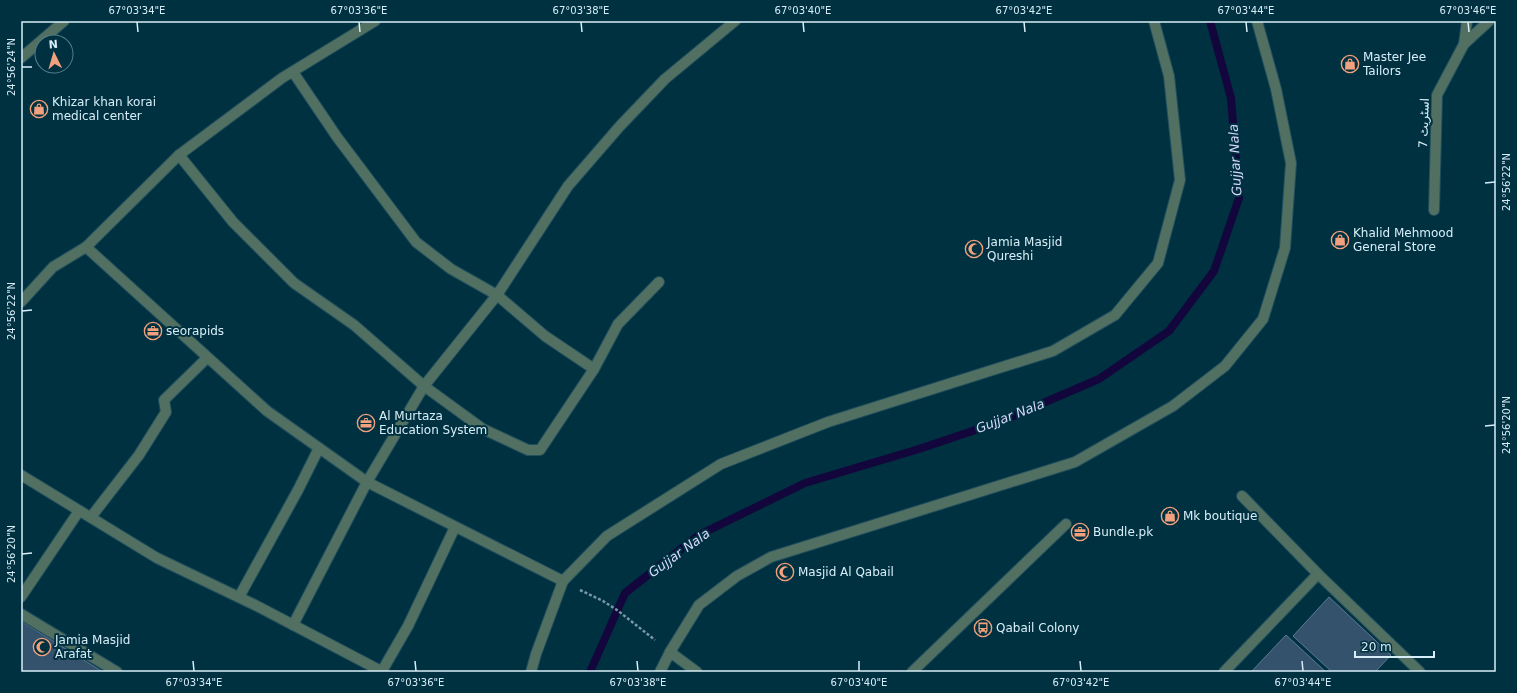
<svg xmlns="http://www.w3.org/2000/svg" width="1517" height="693" font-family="'DejaVu Sans','Noto Sans Arabic',sans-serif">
	<rect width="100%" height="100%" fill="#003140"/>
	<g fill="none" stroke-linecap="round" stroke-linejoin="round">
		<path stroke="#13063c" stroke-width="8" d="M 590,672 L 625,593 L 699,535 L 805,483 L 919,449 L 999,422 L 1099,379 L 1169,331 L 1214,271 L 1239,198 L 1231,98 L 1210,21"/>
	</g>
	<g fill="#34526b" stroke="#5a7a95">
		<path d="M 1329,597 L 1391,655 L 1375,672 L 1332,672 L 1293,636 Z"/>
		<path d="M 21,621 L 103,672 L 21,672 Z"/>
		<path d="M 1286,635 L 1326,672 L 1251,672 Z"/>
	</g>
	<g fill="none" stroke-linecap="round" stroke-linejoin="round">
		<defs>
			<g id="street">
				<path d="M 1464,44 L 1489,21"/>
				<path d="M 21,58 L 64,21"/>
				<path d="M 293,72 L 337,137 L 416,242 L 451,269 L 497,295 L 545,336 L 594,369"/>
				<path d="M 179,155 L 233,222 L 294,283 L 354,325 L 424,386 L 483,429 L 528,450 L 540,450 L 594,369 L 618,324 L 659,282"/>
				<path d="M 1434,210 L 1437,95 L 1464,44 L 1467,21"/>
				<path d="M 86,247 L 267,411 L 367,482 L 563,581"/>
				<path d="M 21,302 L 53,267 L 86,247 L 179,155 L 282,78 L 375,21"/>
				<path d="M 21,475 L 157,558 L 255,605 L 383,672"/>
				<path d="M 1242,496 L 1318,574 L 1420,672"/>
				<path d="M 91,517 L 139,455 L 166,412 L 164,400 L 207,358"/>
				<path d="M 21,597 L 79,511"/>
				<path d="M 239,597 L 298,490 L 319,448"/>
				<path d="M 21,614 L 117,672"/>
				<path d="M 293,625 L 367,482 L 424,386 L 497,295 L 568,186 L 620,126 L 665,79 L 735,21"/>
				<path d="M 670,652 L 697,672"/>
				<path d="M 382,671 L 408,626 L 455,527"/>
				<path d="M 531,672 L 536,654 L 563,581 L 607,536 L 721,464 L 828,422 L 1053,351 L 1115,315 L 1158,263 L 1180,180 L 1169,76 L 1154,21"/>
				<path d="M 660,672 L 670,652 L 699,605 L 737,576 L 771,557 L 1075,462 L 1173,406 L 1225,366 L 1263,319 L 1285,248 L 1291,163 L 1276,89 L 1257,21"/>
				<path d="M 912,672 L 1066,524"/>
				<path d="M 1224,672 L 1318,574"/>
			</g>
		</defs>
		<use href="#street" stroke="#224f5d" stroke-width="12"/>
		<path stroke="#7699a5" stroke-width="2.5" stroke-dasharray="3 2" stroke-linecap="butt" d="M 580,590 L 603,601 L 617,610 L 655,640"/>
		<use href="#street" stroke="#517062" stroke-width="10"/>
	</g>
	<path fill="none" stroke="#d7eef8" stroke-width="1.5" d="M 137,22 L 138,32M 359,22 L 360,32M 581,22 L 582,32M 803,22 L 804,32M 1024,22 L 1025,32M 1246,22 L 1247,32M 1468,22 L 1469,32M 22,67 L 32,67M 1485,183 L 1495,182M 22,311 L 32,310M 1485,426 L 1495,425M 22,554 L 32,553M 193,661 L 194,671M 415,661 L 416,671M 637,661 L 638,671M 859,661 L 859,671M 1080,661 L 1081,671M 1302,661 L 1303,671"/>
	<defs>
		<symbol id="shop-ring" viewBox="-11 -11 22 22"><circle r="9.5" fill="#003140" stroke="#f1a17d" stroke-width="1.5"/><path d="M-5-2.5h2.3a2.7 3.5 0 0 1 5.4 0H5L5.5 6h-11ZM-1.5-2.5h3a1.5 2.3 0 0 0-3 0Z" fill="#f1a17d"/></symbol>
		<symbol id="mosque-ring" viewBox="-11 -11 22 22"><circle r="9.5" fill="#003140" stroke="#f1a17d" stroke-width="1.5"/><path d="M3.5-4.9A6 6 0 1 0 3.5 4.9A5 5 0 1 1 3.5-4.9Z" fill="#f1a17d"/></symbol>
		<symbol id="office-ring" viewBox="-11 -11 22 22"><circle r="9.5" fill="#003140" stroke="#f1a17d" stroke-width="1.5"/><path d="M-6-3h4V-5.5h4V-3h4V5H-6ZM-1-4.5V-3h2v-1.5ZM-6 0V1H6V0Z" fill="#f1a17d"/></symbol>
		<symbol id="bus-ring" viewBox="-11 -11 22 22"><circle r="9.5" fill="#003140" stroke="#f1a17d" stroke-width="1.5"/><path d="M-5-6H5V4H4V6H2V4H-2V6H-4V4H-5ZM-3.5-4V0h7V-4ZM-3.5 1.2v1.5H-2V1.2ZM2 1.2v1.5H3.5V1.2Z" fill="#f1a17d"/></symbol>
	</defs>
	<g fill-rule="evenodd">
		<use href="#shop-ring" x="1340" y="54" width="20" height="20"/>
		<use href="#shop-ring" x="29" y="99" width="20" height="20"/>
		<use href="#shop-ring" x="1330" y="230" width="20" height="20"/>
		<use href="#mosque-ring" x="964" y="239" width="20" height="20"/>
		<use href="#office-ring" x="143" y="321" width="20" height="20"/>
		<use href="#office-ring" x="356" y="413" width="20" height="20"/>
		<use href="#shop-ring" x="1160" y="506" width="20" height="20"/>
		<use href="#office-ring" x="1070" y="522" width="20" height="20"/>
		<use href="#mosque-ring" x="775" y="562" width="20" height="20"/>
		<use href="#bus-ring" x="973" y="618" width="20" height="20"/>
		<use href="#mosque-ring" x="32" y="637" width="20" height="20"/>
	</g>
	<g text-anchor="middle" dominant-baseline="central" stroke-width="4" stroke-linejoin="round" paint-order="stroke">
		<g font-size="12" fill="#d7eef8" stroke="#003140" text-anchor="start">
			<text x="1363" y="57">Master Jee<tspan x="1363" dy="14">Tailors</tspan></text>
			<text x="52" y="102">Khizar khan korai<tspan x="52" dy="14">medical center</tspan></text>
			<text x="1353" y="233">Khalid Mehmood<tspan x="1353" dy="14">General Store</tspan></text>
			<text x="987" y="242">Jamia Masjid<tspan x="987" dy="14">Qureshi</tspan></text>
			<text x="166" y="331">seorapids</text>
			<text x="379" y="416">Al Murtaza<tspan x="379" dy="14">Education System</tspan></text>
			<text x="1183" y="516">Mk boutique</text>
			<text x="1093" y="532">Bundle.pk</text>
			<text x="798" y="572">Masjid Al Qabail</text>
			<text x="996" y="628">Qabail Colony</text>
			<text x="55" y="640">Jamia Masjid<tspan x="55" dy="14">Arafat</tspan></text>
		</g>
		<g font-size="12" fill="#d7eef8" stroke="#003140">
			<text transform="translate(1424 123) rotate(-88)">اسٹریٹ 7</text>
		</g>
		<g font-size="13" font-style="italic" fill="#d8d8fc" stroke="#003140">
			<text transform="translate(1235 160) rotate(-93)">Gujjar Nala</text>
			<text transform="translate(1010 416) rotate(-21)">Gujjar Nala</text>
			<text transform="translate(679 553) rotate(-36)">Gujjar Nala</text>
		</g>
	</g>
	<rect width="1517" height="693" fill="none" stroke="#003140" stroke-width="44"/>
	<g transform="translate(54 54) rotate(355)"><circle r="19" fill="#003140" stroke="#567d8a"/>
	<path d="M0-3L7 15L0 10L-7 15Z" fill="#f1a17d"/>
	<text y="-6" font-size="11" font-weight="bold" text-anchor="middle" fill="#d7eef8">N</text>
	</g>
	<path d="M1355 651v6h79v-6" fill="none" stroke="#d7eef8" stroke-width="2"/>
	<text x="1361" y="651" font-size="12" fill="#d7eef8" stroke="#003140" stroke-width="3" paint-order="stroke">20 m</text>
	<rect x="22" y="22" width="1473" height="649" fill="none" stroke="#d7eef8" stroke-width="1.5"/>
	<g font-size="10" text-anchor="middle" fill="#d7eef8">
		<text x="137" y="14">67°03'34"E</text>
		<text x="359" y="14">67°03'36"E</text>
		<text x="581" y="14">67°03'38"E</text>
		<text x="803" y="14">67°03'40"E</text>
		<text x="1024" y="14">67°03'42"E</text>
		<text x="1246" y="14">67°03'44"E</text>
		<text x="1468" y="14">67°03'46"E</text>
		<text transform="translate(11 67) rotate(-90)" y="4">24°56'24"N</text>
		<text transform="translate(1506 182) rotate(-90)" y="4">24°56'22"N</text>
		<text transform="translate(11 311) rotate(-90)" y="4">24°56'22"N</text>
		<text transform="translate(1506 425) rotate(-90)" y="4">24°56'20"N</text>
		<text transform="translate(11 554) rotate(-90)" y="4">24°56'20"N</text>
		<text x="194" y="686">67°03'34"E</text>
		<text x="416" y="686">67°03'36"E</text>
		<text x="638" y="686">67°03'38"E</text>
		<text x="859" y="686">67°03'40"E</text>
		<text x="1081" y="686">67°03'42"E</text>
		<text x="1303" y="686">67°03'44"E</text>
	</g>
</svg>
